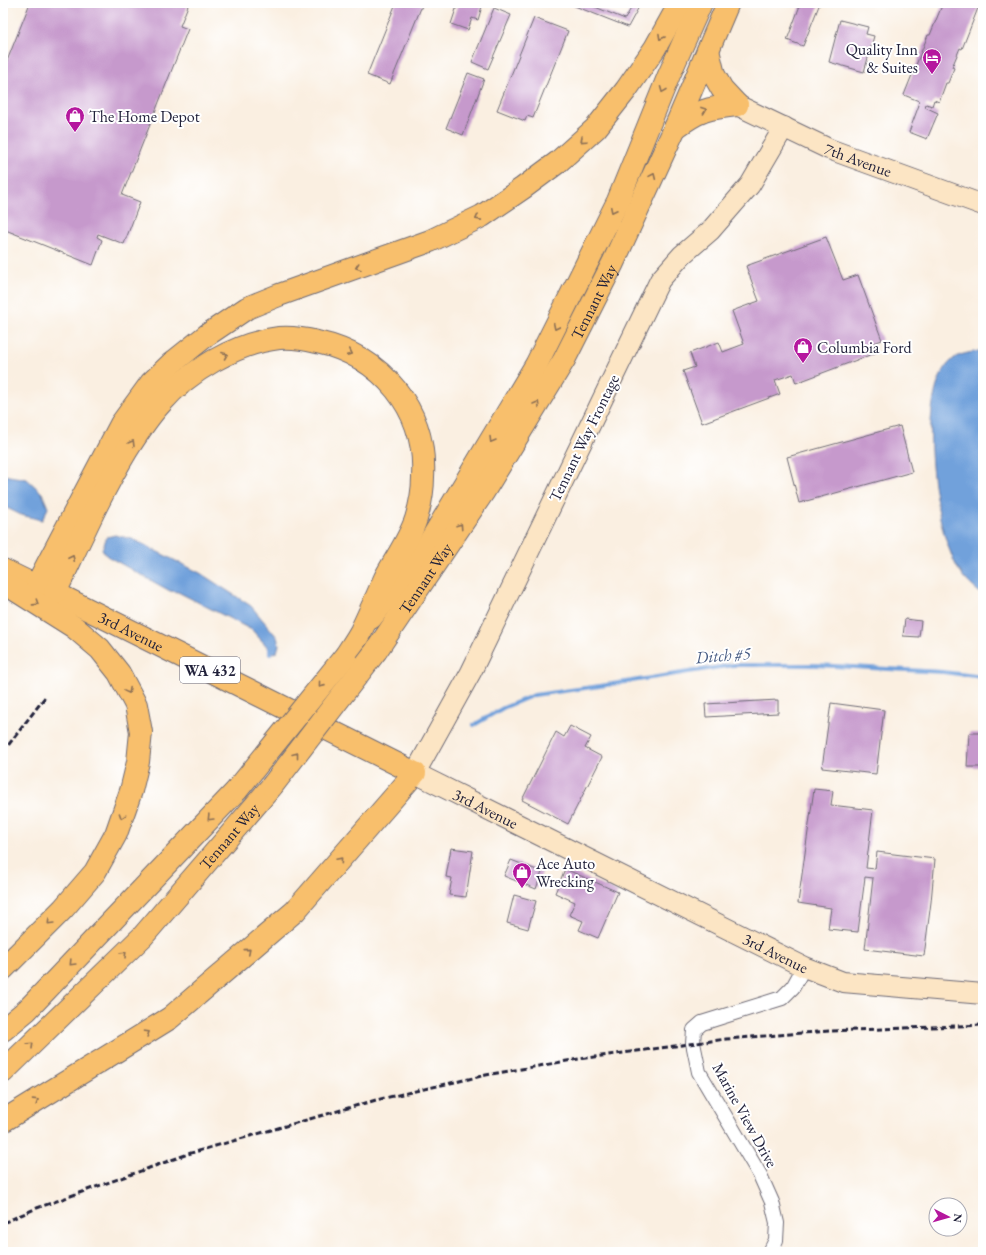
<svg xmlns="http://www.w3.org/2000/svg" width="986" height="1255" font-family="'EB Garamond',serif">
	<rect width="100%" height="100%" fill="#fff"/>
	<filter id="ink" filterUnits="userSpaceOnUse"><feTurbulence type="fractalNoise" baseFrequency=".025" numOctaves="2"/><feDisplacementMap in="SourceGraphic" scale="8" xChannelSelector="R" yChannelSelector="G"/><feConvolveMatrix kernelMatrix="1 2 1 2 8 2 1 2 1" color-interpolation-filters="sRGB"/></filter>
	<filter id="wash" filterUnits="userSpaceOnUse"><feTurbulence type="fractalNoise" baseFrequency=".012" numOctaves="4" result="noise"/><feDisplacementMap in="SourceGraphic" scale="16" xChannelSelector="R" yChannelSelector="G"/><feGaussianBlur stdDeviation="0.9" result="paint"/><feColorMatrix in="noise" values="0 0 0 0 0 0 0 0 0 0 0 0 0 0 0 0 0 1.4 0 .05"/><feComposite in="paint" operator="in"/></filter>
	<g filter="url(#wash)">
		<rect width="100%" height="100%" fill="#faefe1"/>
		<g fill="#71a1db" stroke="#4a628b">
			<path d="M 983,350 L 983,594 L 980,593 C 974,587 965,581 961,573 C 956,567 953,559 950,551 C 933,511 914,384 956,357 C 963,353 975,352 983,350 Z"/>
			<path d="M 3,475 L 27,479 L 42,493 L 48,508 L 42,520 L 21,515 L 3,506 Z"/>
			<path d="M 115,535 L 132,539 L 200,573 L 251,606 L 277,637 L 279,645 L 277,652 L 273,653 L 252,630 L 178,592 L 170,591 L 107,556 L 102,549 L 107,537 Z"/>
		</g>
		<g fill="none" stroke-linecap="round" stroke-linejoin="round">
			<g stroke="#71a1db" stroke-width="4">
				<path d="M 270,645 L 270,654"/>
				<path d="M 474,725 L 503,708 L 534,695 L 600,686 L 733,665 L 816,665 L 943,672 L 983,677"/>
			</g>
		</g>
		<g id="blocks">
			<g fill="#c699cc">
				<path d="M 30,3 L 189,3 L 180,26 L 188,29 L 122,195 L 140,202 L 124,244 L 98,234 L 97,237 L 102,240 L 93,265 L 3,229 L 3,71 Z"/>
				<path d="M 396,3 L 423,3 L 390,84 L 367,75 Z"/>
				<path d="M 458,3 L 483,3 L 478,20 L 472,18 L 468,30 L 451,24 Z"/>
				<path d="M 567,3 L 585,3 L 625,19 L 634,3 L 641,3 L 628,27 Z"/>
				<path d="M 801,3 L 820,3 L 803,46 L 787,40 Z"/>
				<path d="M 943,3 L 980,3 L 962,49 L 960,48 L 952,67 L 954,68 L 948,83 L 946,83 L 939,102 L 934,100 L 932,106 L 926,104 L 925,107 L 938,113 L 927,139 L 909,132 L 919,105 L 918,105 L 919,101 L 904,95 L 928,35 L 930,35 Z"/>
				<path d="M 494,8 L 511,15 L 488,69 L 472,62 Z"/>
				<path d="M 534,18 L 568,31 L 533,118 L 527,116 L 525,121 L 497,110 Z"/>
				<path d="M 840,20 L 868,27 L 866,34 L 874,36 L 864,72 L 829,62 Z"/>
				<path d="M 468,73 L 484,79 L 463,135 L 446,128 Z"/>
				<path d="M 826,237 L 843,280 L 858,275 L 882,340 L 871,344 L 875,353 L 796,383 L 793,374 L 775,380 L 780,394 L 702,423 L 683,371 L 695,367 L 690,353 L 719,342 L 723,352 L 744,344 L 732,311 L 759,301 L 746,266 Z"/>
				<path d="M 900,426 L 912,472 L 799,503 L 787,457 Z"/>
				<path d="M 905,619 L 921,621 L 919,637 L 903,636 Z"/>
				<path d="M 778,700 L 778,713 L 706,717 L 705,704 Z"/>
				<path d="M 831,703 L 884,710 L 876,774 L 822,768 Z"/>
				<path d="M 570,726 L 591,737 L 585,748 L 602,757 L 568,824 L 522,800 L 556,732 L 564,737 Z"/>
				<path d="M 969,733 L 983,733 L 983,767 L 967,767 Z"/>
				<path d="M 814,789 L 833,791 L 831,805 L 873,810 L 866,868 L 875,869 L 877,852 L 935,859 L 931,902 L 924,956 L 865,949 L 873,878 L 865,877 L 858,932 L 828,929 L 831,908 L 798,903 Z"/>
				<path d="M 451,848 L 473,851 L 466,897 L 449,895 L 452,878 L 446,877 Z"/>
				<path d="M 511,860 L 542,872 L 536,889 L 504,876 Z"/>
				<path d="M 565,869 L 618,892 L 598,938 L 579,930 L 583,921 L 569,915 L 575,902 L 555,893 Z"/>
				<path d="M 514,895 L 536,901 L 528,929 L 507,923 Z"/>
			</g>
		</g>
	</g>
	<g filter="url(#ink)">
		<use href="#blocks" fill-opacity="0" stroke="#6e6a75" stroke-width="1"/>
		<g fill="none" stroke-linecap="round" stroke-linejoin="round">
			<defs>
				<path id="street" d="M 770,1252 L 776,1240 L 777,1223 L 772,1202 L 760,1175 L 699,1072 L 693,1043 L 694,1030 L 702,1023 L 782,998 L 793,987 L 804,967"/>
				<g id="secondary">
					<path id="s1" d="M 737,105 L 829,149 L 983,205"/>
					<path id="s2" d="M 784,127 L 750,185 L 710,231 L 682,255 L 660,280 L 471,672 L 415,773 L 804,967 L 843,982 L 983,994"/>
				</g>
				<g id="primary">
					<path d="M 708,50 L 714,75 L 722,89 L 737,105"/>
					<path d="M 675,128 C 699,110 708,108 737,105"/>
					<path d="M 371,618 L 426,548 L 536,365 L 618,201 L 669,75 L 701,3"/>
					<path id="s3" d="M 376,651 L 484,491 L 564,360 L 613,263 L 675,128 L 728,3"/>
				</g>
				<g id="highway">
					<path id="s4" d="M 3,570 L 36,586 L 55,593 L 415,773 L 295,911 L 170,1018 L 3,1121"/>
					<path d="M 36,586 L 121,424 L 151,383 L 172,363 L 207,335 L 247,308 L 279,295 L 430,241 L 482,216 L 523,188 L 558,162 L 596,128 L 626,90 L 655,48 L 680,3"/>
					<path d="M 55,593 C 78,545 99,496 127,450 C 137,434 148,417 161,403 C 189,371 236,343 279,338 C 291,337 305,339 317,342 C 382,356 427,410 423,477 C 423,491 420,506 416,519 C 409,540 395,559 385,578 C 377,596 369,614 361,631 C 356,640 351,647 346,655"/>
					<path d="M 3,969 L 63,909 L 95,872 L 116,834 L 131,791 L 138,762 L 141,732 L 136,705 L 119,673 L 100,649 L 74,627 L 9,586"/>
					<path d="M 3,1030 L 27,1010 L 237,790"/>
					<path id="s5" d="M 3,1072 L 143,936 L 272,786"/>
				</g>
			</defs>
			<use href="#street" stroke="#6e6a75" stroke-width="16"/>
			<use href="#secondary" stroke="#6e6a75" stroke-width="22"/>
			<use href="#primary" stroke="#6e6a75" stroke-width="24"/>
			<use href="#highway" stroke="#6e6a75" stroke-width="24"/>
			<use href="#street" stroke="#fff" stroke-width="14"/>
			<use href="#secondary" stroke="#fce5c4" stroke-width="20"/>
			<use href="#primary" stroke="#f8bf6c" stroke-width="22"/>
			<use href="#highway" stroke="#f8bf6c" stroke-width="22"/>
			<g stroke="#22223b" stroke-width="3" stroke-dasharray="6 3" stroke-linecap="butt">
				<path d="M 3,752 L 46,696"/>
				<path d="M 3,1223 L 37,1208 L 191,1153 L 376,1100 L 486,1075 L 579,1059 L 726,1039 L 829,1031 L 983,1025"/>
			</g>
			<defs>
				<g id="highway-bridge">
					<path d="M 272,786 L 376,651"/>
					<path d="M 237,790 L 346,655"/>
				</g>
			</defs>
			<use href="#highway-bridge" stroke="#6e6a75" stroke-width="24" stroke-linecap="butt"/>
			<use href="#highway-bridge" stroke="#f8bf6c" stroke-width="22"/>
		</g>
		<defs><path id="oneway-chevron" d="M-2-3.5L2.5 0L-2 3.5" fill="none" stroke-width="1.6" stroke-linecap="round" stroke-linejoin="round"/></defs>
		<g stroke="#8d7054">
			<use href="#oneway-chevron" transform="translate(661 37) rotate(119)"/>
			<use href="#oneway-chevron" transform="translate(663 90) rotate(112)"/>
			<use href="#oneway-chevron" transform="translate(704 110) rotate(-20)"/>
			<use href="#oneway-chevron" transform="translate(583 140) rotate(138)"/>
			<use href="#oneway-chevron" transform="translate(653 176) rotate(-66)"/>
			<use href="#oneway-chevron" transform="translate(613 210) rotate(116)"/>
			<use href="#oneway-chevron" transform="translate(478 218) rotate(152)"/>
			<use href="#oneway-chevron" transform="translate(358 267) rotate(161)"/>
			<use href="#oneway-chevron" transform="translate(556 327) rotate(116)"/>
			<use href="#oneway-chevron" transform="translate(350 353) rotate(25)"/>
			<use href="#oneway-chevron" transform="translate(225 355) rotate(-22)"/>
			<use href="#oneway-chevron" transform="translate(537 404) rotate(-59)"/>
			<use href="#oneway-chevron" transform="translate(492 440) rotate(121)"/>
			<use href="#oneway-chevron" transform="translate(132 443) rotate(-59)"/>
			<use href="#oneway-chevron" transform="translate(460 526) rotate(-56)"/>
			<use href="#oneway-chevron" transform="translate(72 558) rotate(-65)"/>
			<use href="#oneway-chevron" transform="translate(36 603) rotate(33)"/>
			<use href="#oneway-chevron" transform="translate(321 685) rotate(129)"/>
			<use href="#oneway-chevron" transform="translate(128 691) rotate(62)"/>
			<use href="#oneway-chevron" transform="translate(296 755) rotate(-52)"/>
			<use href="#oneway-chevron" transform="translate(122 816) rotate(109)"/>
			<use href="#oneway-chevron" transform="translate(210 818) rotate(134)"/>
			<use href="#oneway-chevron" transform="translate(340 860) rotate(-49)"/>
			<use href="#oneway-chevron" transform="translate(50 922) rotate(135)"/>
			<use href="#oneway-chevron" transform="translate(248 951) rotate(-41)"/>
			<use href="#oneway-chevron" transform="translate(124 954) rotate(-44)"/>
			<use href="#oneway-chevron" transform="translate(72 963) rotate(134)"/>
			<use href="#oneway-chevron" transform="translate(147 1033) rotate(-32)"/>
			<use href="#oneway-chevron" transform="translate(31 1045) rotate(-44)"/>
			<use href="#oneway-chevron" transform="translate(36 1101) rotate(-32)"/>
		</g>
	</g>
	<defs>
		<symbol id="hotel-pin" viewBox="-11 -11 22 30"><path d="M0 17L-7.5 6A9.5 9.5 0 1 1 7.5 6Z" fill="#b5179e" stroke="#fff"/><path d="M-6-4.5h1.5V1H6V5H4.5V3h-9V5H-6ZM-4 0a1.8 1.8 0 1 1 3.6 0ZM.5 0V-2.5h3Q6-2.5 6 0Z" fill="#fff"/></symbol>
		<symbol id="shop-pin" viewBox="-11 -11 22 30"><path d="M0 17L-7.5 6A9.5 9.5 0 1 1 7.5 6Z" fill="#b5179e" stroke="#fff"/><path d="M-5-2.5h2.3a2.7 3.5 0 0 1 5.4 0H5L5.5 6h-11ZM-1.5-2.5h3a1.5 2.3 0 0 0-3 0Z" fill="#fff"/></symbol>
	</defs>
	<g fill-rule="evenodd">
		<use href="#hotel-pin" x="921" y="47" width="22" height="30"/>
		<use href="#shop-pin" x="64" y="105" width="22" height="30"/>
		<use href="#shop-pin" x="792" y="336" width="22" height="30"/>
		<use href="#shop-pin" x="511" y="861" width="22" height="30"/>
	</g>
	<g text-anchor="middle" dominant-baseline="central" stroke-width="4" stroke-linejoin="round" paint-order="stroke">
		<rect fill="#fff" stroke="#646476" stroke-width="1" x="180" y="657" width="60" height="26" rx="3"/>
		<g font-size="15" font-weight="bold" fill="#22223b">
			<text x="210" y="670">WA 432</text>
		</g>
		<g font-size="16" fill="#22223b" stroke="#fff" text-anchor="start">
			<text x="918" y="49" text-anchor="end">Quality Inn<tspan x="918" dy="18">&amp; Suites</tspan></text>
			<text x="89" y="116">The Home Depot</text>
			<text x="817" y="347">Columbia Ford</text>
			<text x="536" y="863">Ace Auto<tspan x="536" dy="18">Wrecking</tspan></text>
		</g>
		<g font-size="16" fill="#22223b" stroke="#fff">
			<text stroke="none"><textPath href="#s1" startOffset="133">7th Avenue</textPath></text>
			<text stroke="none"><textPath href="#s3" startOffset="412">Tennant Way</textPath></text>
			<text transform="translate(584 438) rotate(-64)">Tennant Way Frontage</text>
			<text stroke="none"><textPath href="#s3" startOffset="88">Tennant Way</textPath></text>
			<text stroke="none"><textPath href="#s4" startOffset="142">3rd Avenue</textPath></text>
			<text stroke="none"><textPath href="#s2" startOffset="828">3rd Avenue</textPath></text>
			<text stroke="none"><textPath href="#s5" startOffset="327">Tennant Way</textPath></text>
			<text stroke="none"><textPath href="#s2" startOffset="1152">3rd Avenue</textPath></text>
			<text transform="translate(745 1115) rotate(61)">Marine View Drive</text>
		</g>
		<g font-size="17" font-style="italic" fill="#465b83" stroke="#fff">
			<text transform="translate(723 655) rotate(-5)">Ditch #5</text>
		</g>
	</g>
	<rect width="986" height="1255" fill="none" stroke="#fff" stroke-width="16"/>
	<g transform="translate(948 1217) rotate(96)"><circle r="19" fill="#ffffff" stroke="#a7a7b1"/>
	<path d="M0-3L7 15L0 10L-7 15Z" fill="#b5179e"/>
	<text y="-6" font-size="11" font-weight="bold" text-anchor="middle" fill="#22223b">N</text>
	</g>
</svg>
